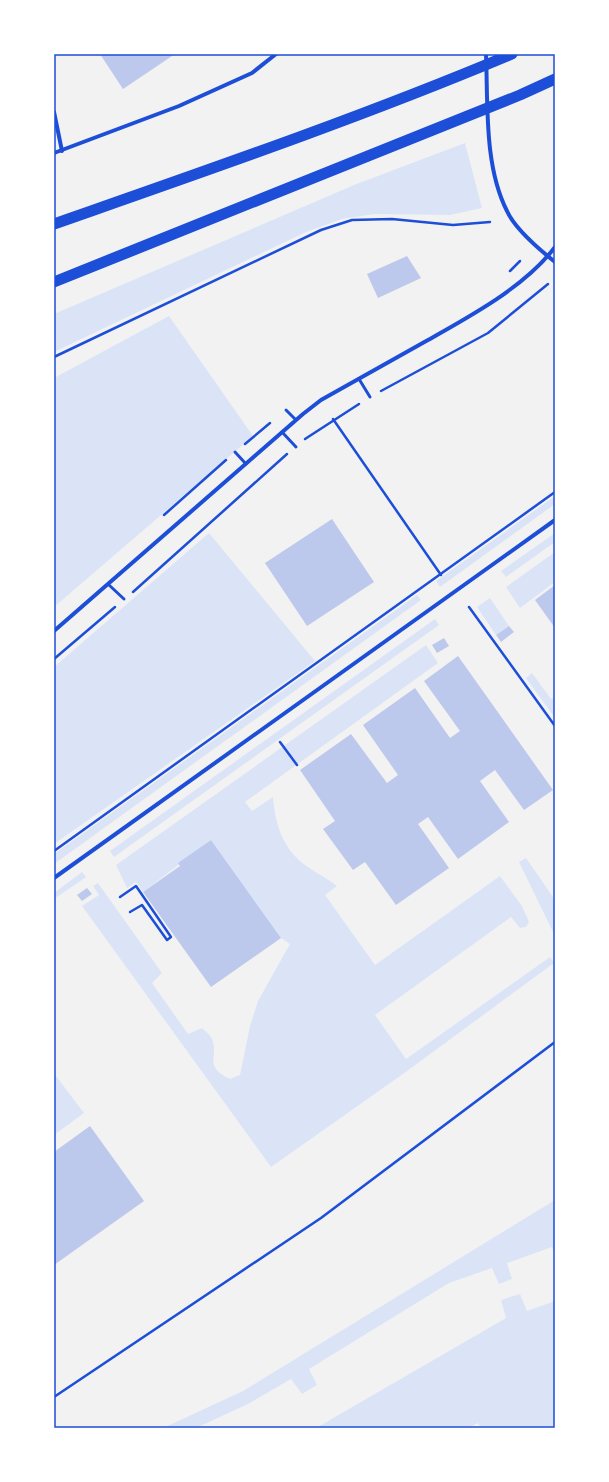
<svg xmlns="http://www.w3.org/2000/svg" width="609" height="1482" font-family="'Public Sans',sans-serif">
	<rect width="100%" height="100%" fill="#f2f2f2"/>
	<g fill="#dbe4f7">
		<path d="M 465,143 L 482,208 L 450,215 L 374,214 L 342,219 L 306,232 L 54,352 L 54,314 L 354,185 Z"/>
		<path d="M 169,316 L 253,436 L 54,607 L 54,378 Z"/>
		<path d="M 555,496 L 555,504 L 440,587 L 436,581 Z"/>
		<path d="M 209,533 L 315,661 L 54,844 L 54,667 Z"/>
		<path d="M 555,533 L 555,542 L 506,577 L 501,571 Z"/>
		<path d="M 555,552 L 555,582 L 520,608 L 506,587 Z"/>
		<path d="M 417,595 L 421,600 L 54,864 L 54,854 Z"/>
		<path d="M 490,598 L 509,626 L 496,635 L 477,607 Z"/>
		<path d="M 435,619 L 439,625 L 114,857 L 110,851 Z"/>
		<path d="M 426,645 L 438,663 L 245,802 L 252,811 L 273,797 C 275,824 283,849 305,865 C 316,873 327,878 337,886 L 325,895 L 375,965 L 500,876 L 522,906 L 529,922 L 526,927 L 520,928 L 511,917 L 375,1015 L 406,1059 L 550,957 L 554,963 L 403,1074 L 271,1167 L 82,906 L 99,895 L 93,886 L 98,883 L 162,973 L 152,983 L 188,1034 L 202,1028 C 205,1031 209,1034 211,1037 C 221,1057 201,1065 230,1079 L 240,1075 L 250,1026 L 258,1001 L 290,944 L 281,938 L 211,840 L 143,892 L 136,882 L 127,888 L 116,865 Z"/>
		<path d="M 532,673 L 551,699 L 555,697 L 555,718 L 526,678 Z"/>
		<path d="M 526,858 L 555,900 L 555,936 L 519,862 Z"/>
		<path d="M 82,872 L 86,877 L 54,899 L 54,893 Z"/>
		<path d="M 56,1076 L 84,1113 L 54,1135 L 54,1077 Z"/>
		<path d="M 555,1200 L 555,1255 L 552,1247 L 507,1263 L 512,1279 L 499,1284 L 492,1268 L 449,1283 L 309,1369 L 317,1385 L 302,1394 L 291,1379 L 248,1404 L 196,1428 L 163,1428 L 243,1391 Z"/>
		<path d="M 520,1294 L 527,1311 L 555,1301 L 555,1428 L 481,1428 L 478,1423 L 468,1428 L 316,1428 L 506,1318 L 501,1300 Z"/>
	</g>
	<g fill="#bdc9ec">
		<path d="M 100,54 L 175,54 L 123,89 Z"/>
		<path d="M 407,256 L 421,278 L 378,298 L 367,274 Z"/>
		<path d="M 332,519 L 374,582 L 307,626 L 265,563 Z"/>
		<path d="M 555,585 L 555,628 L 535,600 Z"/>
		<path d="M 509,626 L 514,632 L 501,642 L 496,635 Z"/>
		<path d="M 444,638 L 449,646 L 437,653 L 432,645 Z"/>
		<path d="M 458,656 L 553,790 L 524,810 L 495,770 L 480,781 L 509,822 L 458,859 L 428,817 L 418,824 L 449,868 L 396,905 L 365,862 L 353,870 L 323,829 L 335,821 L 300,770 L 351,734 L 387,783 L 398,775 L 363,725 L 415,688 L 450,738 L 460,731 L 424,681 Z"/>
		<path d="M 211,840 L 281,938 L 211,987 L 143,892 L 180,866 L 178,863 Z"/>
		<path d="M 87,888 L 92,894 L 82,901 L 77,895 Z"/>
		<path d="M 90,1126 L 144,1201 L 54,1265 L 54,1152 Z"/>
	</g>
	<g fill="none" stroke-linecap="round" stroke-linejoin="round">
		<g stroke="#1d4ed8" stroke-width="2.5">
			<path d="M 510,271 L 520,261"/>
			<path d="M 54,357 L 321,230 L 352,220 L 392,219 L 453,225 L 490,222"/>
			<path d="M 381,391 L 488,333 L 548,284"/>
			<path d="M 333,419 L 441,575"/>
			<path d="M 305,439 L 359,404"/>
			<path d="M 245,444 L 270,423"/>
			<path d="M 164,515 L 226,460"/>
			<path d="M 133,592 L 287,454"/>
			<path d="M 469,607 L 555,726"/>
			<path d="M 54,659 L 115,607"/>
			<path d="M 280,742 L 297,765"/>
			<path d="M 54,851 L 555,492"/>
			<path d="M 120,897 L 136,886 L 171,937 L 167,940 L 142,905 L 130,912"/>
			<path d="M 54,1397 L 321,1218 L 555,1042"/>
		</g>
		<g stroke="#1d4ed8" stroke-width="3">
			<path d="M 359,379 L 370,397"/>
			<path d="M 286,410 L 296,420"/>
			<path d="M 282,432 L 296,447"/>
			<path d="M 235,452 L 246,464"/>
			<path d="M 109,585 L 124,599"/>
		</g>
		<g stroke="#1d4ed8" stroke-width="4">
			<path d="M 486,54 C 488,104 484,166 507,211 C 515,229 540,250 555,262"/>
			<path d="M 54,112 L 62,151"/>
			<path d="M 54,153 L 179,106 L 252,73 L 276,54"/>
			<path d="M 54,631 L 303,414 L 321,400 C 357,380 392,360 428,340 C 470,316 525,287 555,247"/>
			<path d="M 54,878 L 555,520"/>
		</g>
		<g stroke="#1d4ed8" stroke-width="11">
			<path d="M 54,224 C 208,170 362,117 512,54"/>
			<path d="M 54,282 L 520,95 L 555,79"/>
		</g>
	</g>
	<rect width="609" height="1482" fill="none" stroke="#ffffff" stroke-width="110"/>
	<rect x="55" y="55" width="499" height="1372" fill="none" stroke="#1d4ed8" stroke-width="1.5"/>
</svg>
